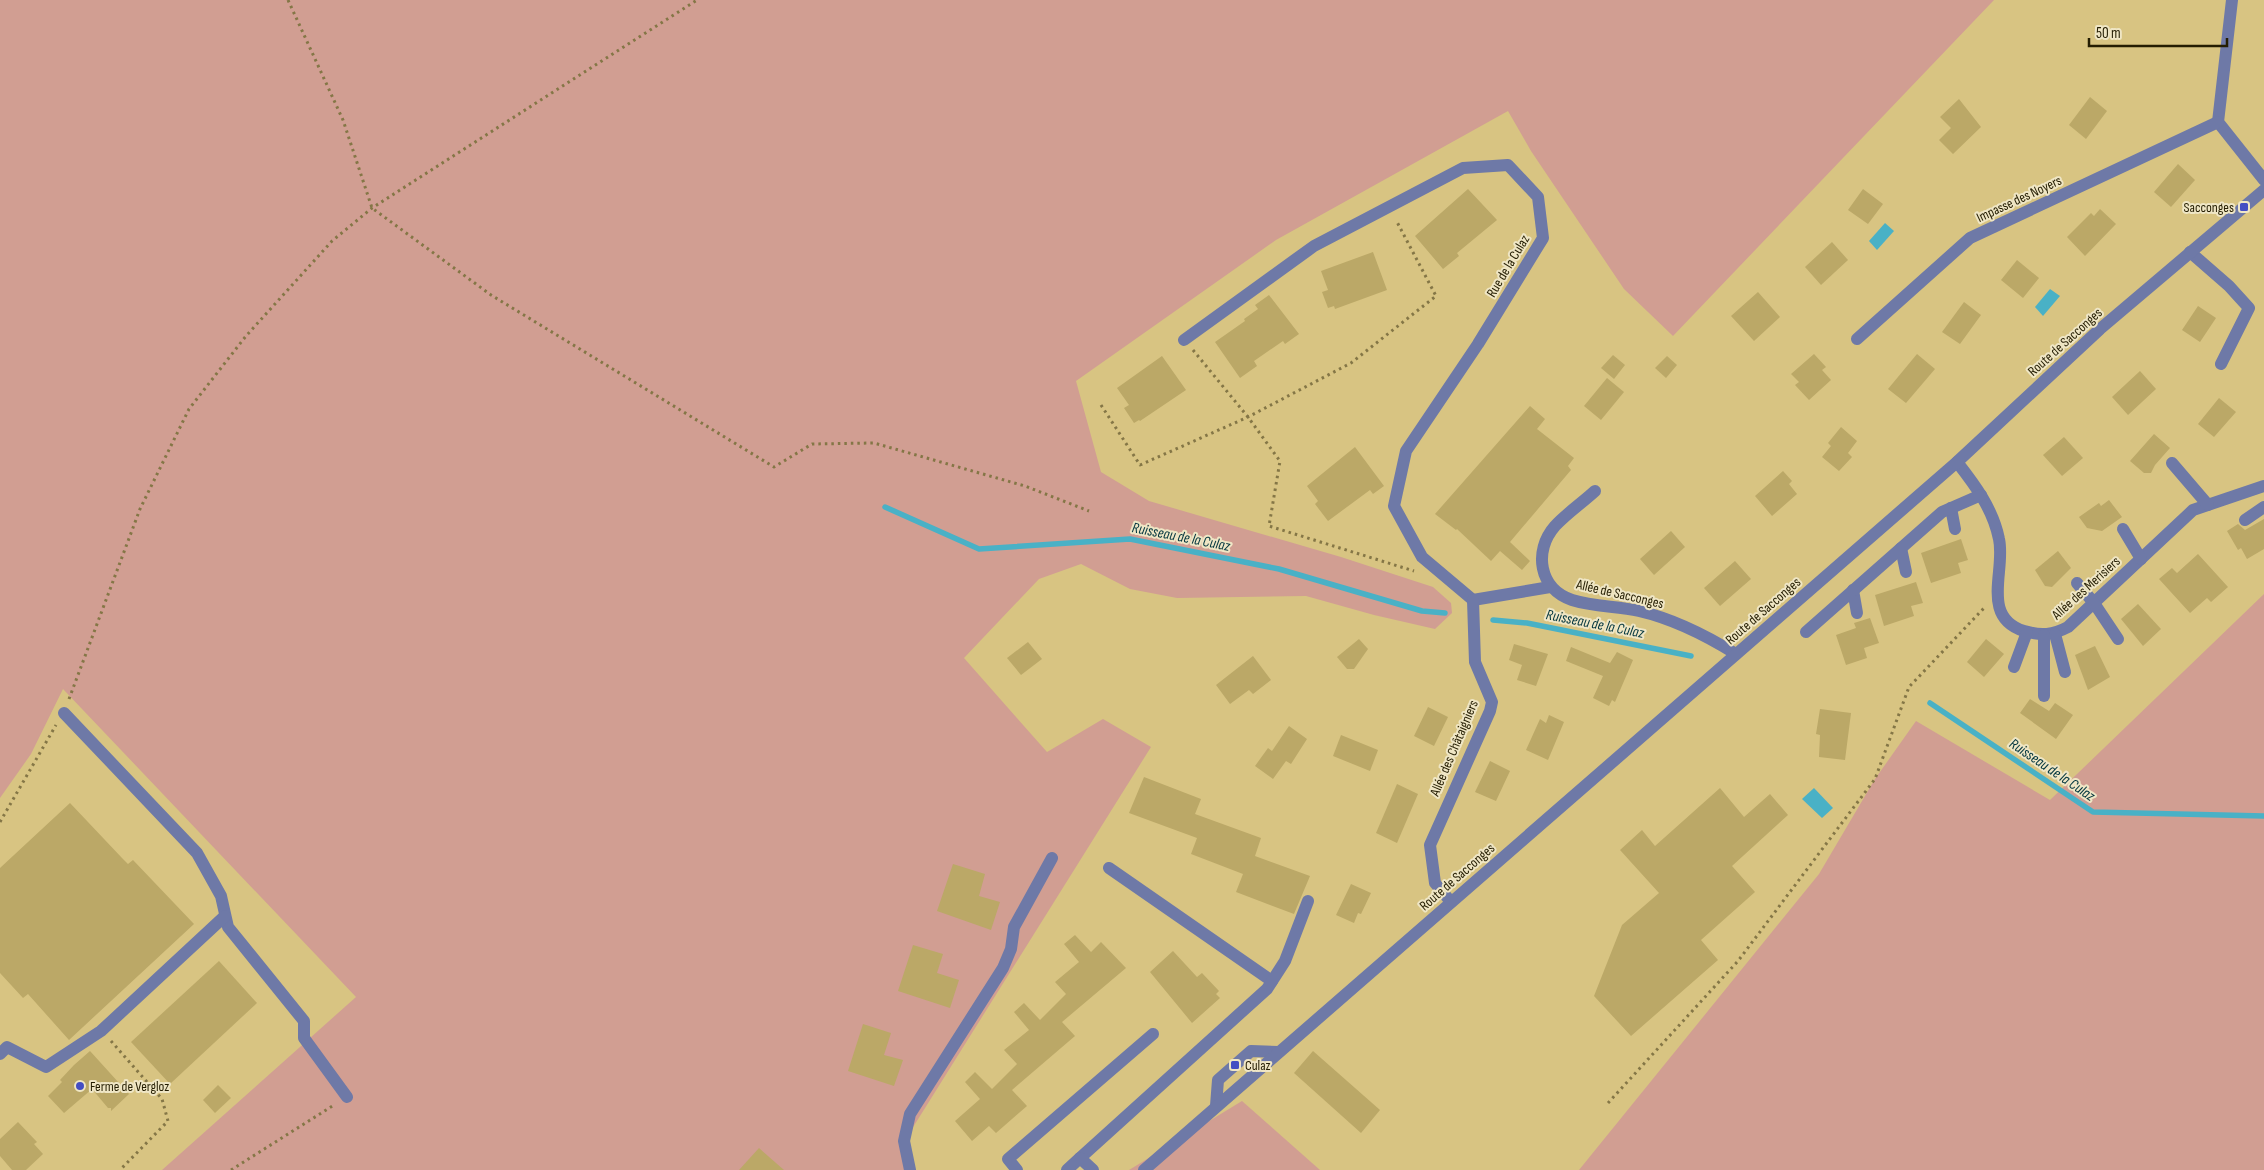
<svg xmlns="http://www.w3.org/2000/svg" width="2264" height="1170" font-family="'Sofia Sans Condensed',sans-serif">
	<rect width="100%" height="100%" fill="#d8c482"/>
	<g fill="#d19e92">
		<path d="M 0,0 L 1994,0 L 1673,336 L 1624,289 L 1531,151 L 1508,111 L 1276,240 L 1076,381 L 1101,472 L 1149,501 L 1341,557 L 1433,587 L 1451,603 L 1452,613 L 1435,629 L 1374,615 L 1306,596 L 1177,598 L 1130,589 L 1081,564 L 1039,579 L 964,658 L 1047,752 L 1103,719 L 1151,747 L 900,1148 L 914,1170 L 162,1170 L 356,997 L 63,689 L 31,754 L 0,798 Z"/>
		<path d="M 2264,594 L 2264,1170 L 1579,1170 L 1819,874 L 1875,779 L 1916,721 L 2050,800 Z"/>
		<path d="M 1242,1101 L 1320,1170 L 1129,1170 Z"/>
	</g>
	<g fill="#49b1c6">
		<path d="M 1885,223 L 1894,231 L 1877,250 L 1869,241 Z"/>
		<path d="M 2050,289 L 2060,296 L 2043,316 L 2035,307 Z"/>
		<path d="M 1814,788 L 1833,808 L 1822,818 L 1802,799 Z"/>
	</g>
	<g fill="none" stroke-linecap="round" stroke-linejoin="round">
		<g stroke="#49b1c6" stroke-width="5.5">
			<path d="M 885,507 L 979,549 L 1130,539 L 1279,569 L 1422,611 L 1445,613"/>
			<path d="M 1493,620 L 1527,623 L 1691,656"/>
			<path d="M 1930,703 L 2093,812 L 2264,816"/>
		</g>
	</g>
	<g fill="#bba867">
		<path d="M 2090,97 L 2107,111 L 2086,139 L 2069,125 Z"/>
		<path d="M 1959,99 L 1981,127 L 1953,154 L 1939,140 L 1951,128 L 1940,117 Z"/>
		<path d="M 2178,164 L 2195,180 L 2171,207 L 2154,192 Z"/>
		<path d="M 1468,189 L 1497,220 L 1457,253 L 1459,256 L 1443,269 L 1415,236 Z"/>
		<path d="M 1863,189 L 1883,204 L 1868,224 L 1848,210 Z"/>
		<path d="M 2100,209 L 2116,224 L 2085,256 L 2067,237 L 2091,213 L 2094,216 Z"/>
		<path d="M 1832,242 L 1848,260 L 1821,285 L 1805,267 Z"/>
		<path d="M 1373,252 L 1387,290 L 1335,309 L 1334,306 L 1328,308 L 1322,292 L 1328,290 L 1321,271 Z"/>
		<path d="M 2017,260 L 2039,278 L 2023,298 L 2001,280 Z"/>
		<path d="M 1758,292 L 1780,317 L 1754,341 L 1731,316 Z"/>
		<path d="M 1269,295 L 1299,334 L 1285,344 L 1283,341 L 1254,361 L 1257,366 L 1240,378 L 1215,342 L 1245,321 L 1244,319 L 1258,309 L 1255,305 Z"/>
		<path d="M 1964,302 L 1981,315 L 1960,344 L 1942,332 Z"/>
		<path d="M 2198,306 L 2216,318 L 2200,342 L 2182,330 Z"/>
		<path d="M 1814,354 L 1826,367 L 1822,370 L 1831,380 L 1809,400 L 1795,385 L 1799,382 L 1791,374 Z"/>
		<path d="M 1917,354 L 1935,369 L 1906,403 L 1888,389 Z"/>
		<path d="M 1613,355 L 1625,365 L 1614,379 L 1601,368 Z"/>
		<path d="M 1162,356 L 1186,390 L 1140,421 L 1139,420 L 1134,423 L 1124,408 L 1129,405 L 1117,388 Z"/>
		<path d="M 1667,356 L 1677,365 L 1666,378 L 1655,368 Z"/>
		<path d="M 2140,371 L 2156,389 L 2128,415 L 2112,397 Z"/>
		<path d="M 1607,378 L 1624,392 L 1601,420 L 1584,406 Z"/>
		<path d="M 2219,398 L 2236,412 L 2214,437 L 2198,424 Z"/>
		<path d="M 1530,406 L 1545,419 L 1537,429 L 1574,458 L 1568,466 L 1571,470 L 1510,542 L 1530,561 L 1522,570 L 1500,551 L 1491,561 L 1457,529 L 1456,530 L 1435,514 Z"/>
		<path d="M 1841,427 L 1857,441 L 1848,453 L 1852,457 L 1839,471 L 1822,457 L 1831,446 L 1828,443 Z"/>
		<path d="M 2154,434 L 2170,448 L 2155,465 L 2151,473 L 2144,473 L 2130,461 Z"/>
		<path d="M 2064,437 L 2083,458 L 2062,476 L 2043,455 Z"/>
		<path d="M 1355,447 L 1384,486 L 1373,494 L 1370,490 L 1328,521 L 1315,504 L 1318,501 L 1307,486 Z"/>
		<path d="M 1783,471 L 1792,481 L 1789,484 L 1797,494 L 1772,516 L 1755,496 Z"/>
		<path d="M 2109,500 L 2122,517 L 2102,531 L 2087,528 L 2079,517 L 2099,503 L 2101,506 Z"/>
		<path d="M 2264,519 L 2264,549 L 2247,559 L 2241,548 L 2238,550 L 2227,531 L 2238,524 L 2245,530 Z"/>
		<path d="M 1671,531 L 1685,547 L 1654,575 L 1640,559 Z"/>
		<path d="M 1961,539 L 1968,560 L 1958,563 L 1961,573 L 1931,583 L 1921,553 Z"/>
		<path d="M 2058,551 L 2071,568 L 2052,587 L 2045,586 L 2035,570 Z"/>
		<path d="M 2198,554 L 2228,587 L 2211,602 L 2207,598 L 2190,613 L 2159,579 L 2172,568 L 2177,573 Z"/>
		<path d="M 1735,561 L 1751,579 L 1720,606 L 1704,588 Z"/>
		<path d="M 1916,582 L 1923,603 L 1911,606 L 1914,616 L 1884,626 L 1875,595 Z"/>
		<path d="M 2138,604 L 2161,629 L 2143,646 L 2121,619 Z"/>
		<path d="M 1870,618 L 1879,643 L 1864,648 L 1867,658 L 1846,665 L 1836,635 L 1856,628 L 1854,623 Z"/>
		<path d="M 1359,639 L 1368,649 L 1354,669 L 1347,669 L 1337,657 Z"/>
		<path d="M 1986,639 L 2004,654 L 1984,677 L 1967,662 Z"/>
		<path d="M 1028,642 L 1042,659 L 1021,675 L 1007,658 Z"/>
		<path d="M 1514,644 L 1548,654 L 1536,686 L 1517,680 L 1522,665 L 1509,660 Z"/>
		<path d="M 2095,646 L 2110,677 L 2088,690 L 2075,655 Z"/>
		<path d="M 1571,647 L 1610,663 L 1617,652 L 1633,660 L 1615,702 L 1612,700 L 1609,706 L 1593,698 L 1603,676 L 1566,661 Z"/>
		<path d="M 1253,656 L 1271,680 L 1253,694 L 1249,690 L 1230,704 L 1216,685 Z"/>
		<path d="M 2030,699 L 2049,711 L 2055,703 L 2073,715 L 2056,739 L 2020,713 Z"/>
		<path d="M 1428,707 L 1448,717 L 1434,746 L 1414,736 Z"/>
		<path d="M 1820,709 L 1851,713 L 1845,760 L 1819,757 L 1820,735 L 1816,734 Z"/>
		<path d="M 1549,715 L 1564,722 L 1548,760 L 1526,750 L 1540,719 L 1546,723 Z"/>
		<path d="M 1289,726 L 1307,739 L 1291,764 L 1286,761 L 1273,779 L 1255,766 L 1268,748 L 1272,751 Z"/>
		<path d="M 1341,735 L 1378,750 L 1370,771 L 1333,756 Z"/>
		<path d="M 1490,761 L 1510,771 L 1496,801 L 1475,792 Z"/>
		<path d="M 1144,777 L 1201,799 L 1195,814 L 1261,838 L 1255,856 L 1310,876 L 1294,914 L 1236,892 L 1243,874 L 1191,854 L 1197,838 L 1129,813 Z"/>
		<path d="M 1397,784 L 1418,794 L 1397,843 L 1376,833 Z"/>
		<path d="M 1720,788 L 1744,817 L 1770,794 L 1788,815 L 1732,866 L 1755,892 L 1701,940 L 1718,960 L 1631,1036 L 1594,996 L 1622,925 L 1659,893 L 1620,850 L 1642,830 L 1655,846 Z"/>
		<path d="M 70,803 L 122,858 L 128,864 L 133,860 L 194,924 L 69,1040 L 28,994 L 23,998 L 0,973 L 0,868 Z"/>
		<path d="M 953,864 L 985,874 L 979,896 L 1000,902 L 991,930 L 937,911 Z"/>
		<path d="M 1351,884 L 1371,893 L 1361,914 L 1358,913 L 1354,923 L 1336,915 Z"/>
		<path d="M 1075,935 L 1091,952 L 1101,942 L 1126,968 L 1062,1022 L 1075,1036 L 1012,1090 L 1027,1106 L 996,1133 L 989,1126 L 972,1141 L 955,1121 L 980,1099 L 965,1082 L 975,1072 L 992,1089 L 1017,1064 L 1004,1050 L 1029,1030 L 1014,1012 L 1024,1003 L 1040,1020 L 1066,994 L 1055,982 L 1079,962 L 1064,944 Z"/>
		<path d="M 913,945 L 943,954 L 937,973 L 959,980 L 950,1008 L 898,991 Z"/>
		<path d="M 1173,951 L 1197,977 L 1202,973 L 1219,991 L 1216,994 L 1220,998 L 1192,1023 L 1150,972 Z"/>
		<path d="M 219,961 L 257,1003 L 170,1084 L 131,1042 Z"/>
		<path d="M 863,1024 L 891,1033 L 884,1055 L 903,1060 L 894,1086 L 848,1071 Z"/>
		<path d="M 90,1051 L 129,1094 L 111,1111 L 111,1108 L 108,1108 L 92,1089 L 64,1113 L 48,1096 L 62,1082 L 60,1080 L 74,1065 Z"/>
		<path d="M 1313,1051 L 1380,1110 L 1361,1133 L 1294,1073 Z"/>
		<path d="M 218,1085 L 231,1098 L 215,1113 L 203,1100 Z"/>
		<path d="M 18,1122 L 37,1142 L 34,1144 L 43,1154 L 26,1170 L 12,1170 L 0,1156 L 0,1139 Z"/>
		<path d="M 759,1148 L 784,1170 L 739,1170 Z"/>
	</g>
	<g fill="none" stroke-linecap="round" stroke-linejoin="round">
		<g stroke="#847646" stroke-width="3" stroke-dasharray="2.5 4" stroke-linecap="butt">
			<path d="M 288,0 L 343,120 L 372,208 L 491,295 L 774,467 L 812,444 L 874,443 L 1025,486 L 1089,511"/>
			<path d="M 1193,350 L 1248,417 L 1280,461 L 1269,526 L 1414,571"/>
			<path d="M 1101,405 L 1140,465 L 1248,417 L 1351,363 L 1436,296 L 1396,220"/>
			<path d="M 69,699 L 140,509 L 189,409 L 246,336 L 332,241 L 372,208 L 697,0"/>
			<path d="M 0,822 L 56,725"/>
			<path d="M 111,1041 L 162,1099 L 168,1121 L 120,1170"/>
			<path d="M 1608,1103 L 1738,961 L 1875,779 L 1909,687 L 1984,608"/>
			<path d="M 231,1170 L 334,1105"/>
		</g>
		<g stroke="#6e79a7" stroke-width="12">
			<path d="M 2232,0 L 2218,122 L 2264,180"/>
			<path d="M 2190,252 L 2229,286 L 2249,308 L 2221,364"/>
			<path d="M 1857,339 L 1970,238 L 2218,122"/>
			<path d="M 1184,340 L 1314,246 L 1463,168 L 1508,165 L 1538,197 L 1543,238 L 1478,344 L 1406,451 L 1394,506 L 1422,557 L 1473,600 L 1550,587"/>
			<path d="M 1957,462 C 1975,485 1993,509 1999,539 C 2006,570 1980,617 2024,631 C 2041,636 2053,635 2068,627 L 2193,510 L 2264,486"/>
			<path d="M 2172,463 L 2208,505"/>
			<path d="M 1595,491 C 1582,503 1567,513 1555,526 C 1533,551 1539,589 1572,600 C 1594,607 1617,606 1639,611 C 1674,619 1707,636 1736,654"/>
			<path d="M 1951,508 L 1955,529"/>
			<path d="M 2245,520 L 2264,507"/>
			<path d="M 2123,529 L 2141,559"/>
			<path d="M 1901,548 L 1906,572"/>
			<path d="M 2077,583 L 2094,603 L 2118,639"/>
			<path d="M 1853,590 L 1857,613"/>
			<path d="M 1806,632 L 1942,512 L 1981,495"/>
			<path d="M 2055,634 L 2065,672"/>
			<path d="M 2044,635 L 2044,696"/>
			<path d="M 2014,667 L 2027,632"/>
			<path d="M 64,713 L 197,853 L 221,896 L 228,927 L 304,1021 L 304,1038 L 347,1097"/>
			<path d="M 1109,868 L 1272,981"/>
			<path d="M 1451,902 L 1435,883 L 1430,845 L 1490,711 L 1492,702 L 1475,662 L 1473,600"/>
			<path d="M 0,1054 L 7,1047 L 46,1067 L 101,1031 L 225,916"/>
			<path d="M 1216,1106 L 1218,1080 L 1251,1051 L 1278,1052"/>
			<path d="M 1080,1158 L 1267,989 L 1285,961 L 1308,901"/>
			<path d="M 910,1170 L 904,1141 L 910,1114 L 1003,968 L 1011,949 L 1014,927 L 1052,858"/>
			<path d="M 1017,1170 L 1008,1159 L 1153,1034"/>
			<path d="M 1067,1170 L 1080,1158 L 1093,1170"/>
			<path d="M 1144,1170 L 1957,462 L 2100,329 L 2264,190"/>
		</g>
	</g>
	<g fill="#444ec3" stroke="#efe6c5" stroke-width="2">
		<rect x="2239" y="202" width="10" height="10" rx="2.5"/>
		<rect x="1230" y="1060" width="10" height="10" rx="2.5"/>
		<circle cx="80" cy="1086" r="5"/>
	</g>
	<g text-anchor="middle" dominant-baseline="central" stroke-width="4" stroke-linejoin="round" paint-order="stroke">
		<g font-size="14" fill="#241d02" stroke="#efe6c5">
			<text transform="translate(2019 199) rotate(-25)">Impasse des Noyers</text>
			<text transform="translate(1508 266) rotate(-59)">Rue de la Culaz</text>
			<text transform="translate(2065 342) rotate(-42)">Route de Sacconges</text>
			<text transform="translate(2086 588) rotate(-42)">Allée des Merisiers</text>
			<text transform="translate(1620 594) rotate(13)">Allée de Sacconges</text>
			<text transform="translate(1763 611) rotate(-41)">Route de Sacconges</text>
			<text transform="translate(1454 748) rotate(-67)">Allée des Châtaigniers</text>
			<text transform="translate(1457 877) rotate(-41)">Route de Sacconges</text>
		</g>
		<g font-size="14" fill="#241d02" stroke="#efe6c5" text-anchor="start">
			<text x="2234" y="207" text-anchor="end">Sacconges</text>
			<text x="1245" y="1065">Culaz</text>
			<text x="90" y="1086">Ferme de Vergloz</text>
		</g>
		<g font-size="15" font-style="italic" fill="#02353e" stroke="#efe6c5">
			<text transform="translate(1181 537) rotate(11)">Ruisseau de la Culaz</text>
			<text transform="translate(1595 624) rotate(11)">Ruisseau de la Culaz</text>
			<text transform="translate(2052 770) rotate(34)">Ruisseau de la Culaz</text>
		</g>
	</g>
	<path d="M2089 38v8h138v-8" fill="none" stroke="#241d02" stroke-width="2.5"/>
	<text x="2096" y="38" font-size="15" fill="#241d02" stroke="#efe6c5" stroke-width="4" paint-order="stroke">50 m</text>
</svg>
